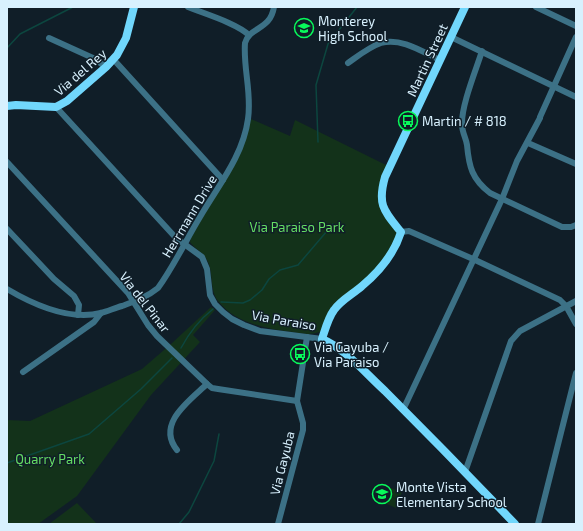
<svg xmlns="http://www.w3.org/2000/svg" width="583" height="531" font-family="'Exo 2',sans-serif">
	<rect width="100%" height="100%" fill="#101e28"/>
	<g fill="#13321a">
		<path d="M 251,119 L 290,136 L 295,120 L 388,166 L 379,203 L 381,211 L 386,219 L 397,233 L 391,251 L 358,287 L 320,332 C 311,335 302,334 293,332 C 267,329 235,323 218,301 C 209,289 214,272 207,260 C 203,252 195,249 190,242 L 191,238 L 244,144 Z"/>
		<path d="M 211,307 L 215,310 L 193,335 L 200,342 L 151,395 L 77,496 L 38,524 L 7,524 L 7,420 L 30,421 L 142,369 L 171,344 Z"/>
		<path d="M 386,486 L 402,492 L 399,500 L 383,493 Z"/>
		<path d="M 383,494 L 399,500 L 396,508 L 380,501 Z"/>
		<path d="M 77,503 L 97,524 L 49,524 Z"/>
	</g>
	<g fill="none" stroke-linecap="round" stroke-linejoin="round">
		<g stroke="#0c463f" stroke-width="1.5">
			<path d="M 7,48 L 20,34 L 73,7"/>
			<path d="M 318,142 L 316,85 L 328,44 L 357,7"/>
			<path d="M 221,302 L 243,303 L 250,300 L 262,290 L 269,279 L 280,270 L 298,265 L 333,224"/>
			<path d="M 181,348 C 189,333 199,320 213,309"/>
			<path d="M 7,463 L 89,434 L 141,389 L 172,358"/>
			<path d="M 179,524 L 189,512 L 214,461 L 219,434"/>
		</g>
		<g stroke="#3c7186" stroke-width="6">
			<path d="M 188,7 C 205,14 236,23 249,35"/>
			<path d="M 536,7 L 576,26"/>
			<path d="M 451,37 L 576,97"/>
			<path d="M 49,38 L 93,58 L 106,67"/>
			<path d="M 482,51 C 476,70 461,106 462,125 C 462,132 466,138 467,145 C 469,167 472,179 490,193 L 562,227 L 571,227 L 576,225"/>
			<path d="M 114,60 L 223,180"/>
			<path d="M 348,63 C 358,56 369,47 381,43 C 401,37 423,52 440,60"/>
			<path d="M 56,107 L 176,238 L 202,257 L 207,269 L 210,295 L 215,304 L 223,312 L 232,319 L 244,325 L 260,331 L 322,339"/>
			<path d="M 540,117 L 576,37"/>
			<path d="M 528,143 L 576,164"/>
			<path d="M 7,162 L 128,293 L 148,325 L 157,336 L 207,384 L 212,388 L 218,389 L 297,401"/>
			<path d="M 7,229 L 54,279 L 74,296 L 79,305 L 78,315"/>
			<path d="M 401,232 L 409,231 L 473,259 L 560,300 L 566,306 L 576,324"/>
			<path d="M 7,289 C 34,305 69,321 101,313 C 108,311 115,308 122,306 C 135,301 147,297 158,288 C 174,266 186,240 200,217 C 218,186 243,156 248,119 C 252,93 243,68 245,43 C 250,26 270,31 274,7"/>
			<path d="M 23,372 L 94,322 L 101,313"/>
			<path d="M 403,410 L 502,199 L 517,161 L 540,118"/>
			<path d="M 177,450 C 156,424 189,401 207,384"/>
			<path d="M 465,472 L 511,341 L 520,331 L 576,301"/>
			<path d="M 278,524 L 303,430 L 303,423 L 297,401 L 307,337"/>
			<path d="M 538,524 L 576,373"/>
		</g>
		<g stroke="#71d7fc" stroke-width="8">
			<path d="M 465,7 L 385,177 C 377,205 384,211 401,232 C 394,254 380,271 362,286 C 353,294 341,300 334,310 C 328,318 325,330 322,339 C 347,350 365,373 385,391 C 429,435 472,479 515,524"/>
			<path d="M 7,106 L 16,105 L 56,107 L 67,101 L 106,67 L 117,55 L 126,38 L 134,7"/>
		</g>
	</g>
	<defs>
		<symbol id="school-ring" viewBox="-11 -11 22 22"><circle r="9.5" fill="#101e28" stroke="#08fa5b" stroke-width="1.5"/><path d="M0-5L7-2L0 1L-7-2ZM-4 1L0 2.5L4 1V4Q0 6-4 4Z" fill="#08fa5b"/></symbol>
		<symbol id="bus-ring" viewBox="-11 -11 22 22"><circle r="9.5" fill="#101e28" stroke="#08fa5b" stroke-width="1.5"/><path d="M-5-6H5V4H4V6H2V4H-2V6H-4V4H-5ZM-3.5-4V0h7V-4ZM-3.5 1.2v1.5H-2V1.2ZM2 1.2v1.5H3.5V1.2Z" fill="#08fa5b"/></symbol>
	</defs>
	<g fill-rule="evenodd">
		<use href="#school-ring" x="293" y="17" width="22" height="22"/>
		<use href="#bus-ring" x="397" y="110" width="22" height="22"/>
		<use href="#bus-ring" x="289" y="343" width="22" height="22"/>
		<use href="#school-ring" x="371" y="483" width="22" height="22"/>
	</g>
	<g text-anchor="middle" dominant-baseline="central" stroke-width="3" stroke-linejoin="round" paint-order="stroke">
		<g font-size="13" fill="#d8f1fe" stroke="#101e28" text-anchor="start">
			<text x="318" y="21">Monterey<tspan x="318" dy="15">High School</tspan></text>
			<text x="422" y="121">Martin / # 818</text>
			<text x="314" y="347">Via Gayuba /<tspan x="314" dy="15">Via Paraiso</tspan></text>
			<text x="396" y="487">Monte Vista<tspan x="396" dy="15">Elementary School</tspan></text>
		</g>
		<g font-size="13" fill="#d8f1fe" stroke="#101e28">
			<text transform="translate(427 60) rotate(-65)">Martin Street</text>
			<text transform="translate(80 72) rotate(-41)">Via del Rey</text>
			<text transform="translate(189 216) rotate(-59)">Herrmann Drive</text>
			<text transform="translate(145 302) rotate(52)">Via del Pinar</text>
			<text transform="translate(284 320) rotate(10)">Via Paraiso</text>
			<text transform="translate(282 463) rotate(-76)">Via Gayuba</text>
		</g>
		<g font-size="13" fill="#65de64" stroke="#101e28">
			<text x="297" y="227">Via Paraiso Park</text>
			<text x="50" y="459">Quarry Park</text>
		</g>
	</g>
	<rect width="583" height="531" fill="none" stroke="#d8f1fe" stroke-width="16"/>
</svg>
